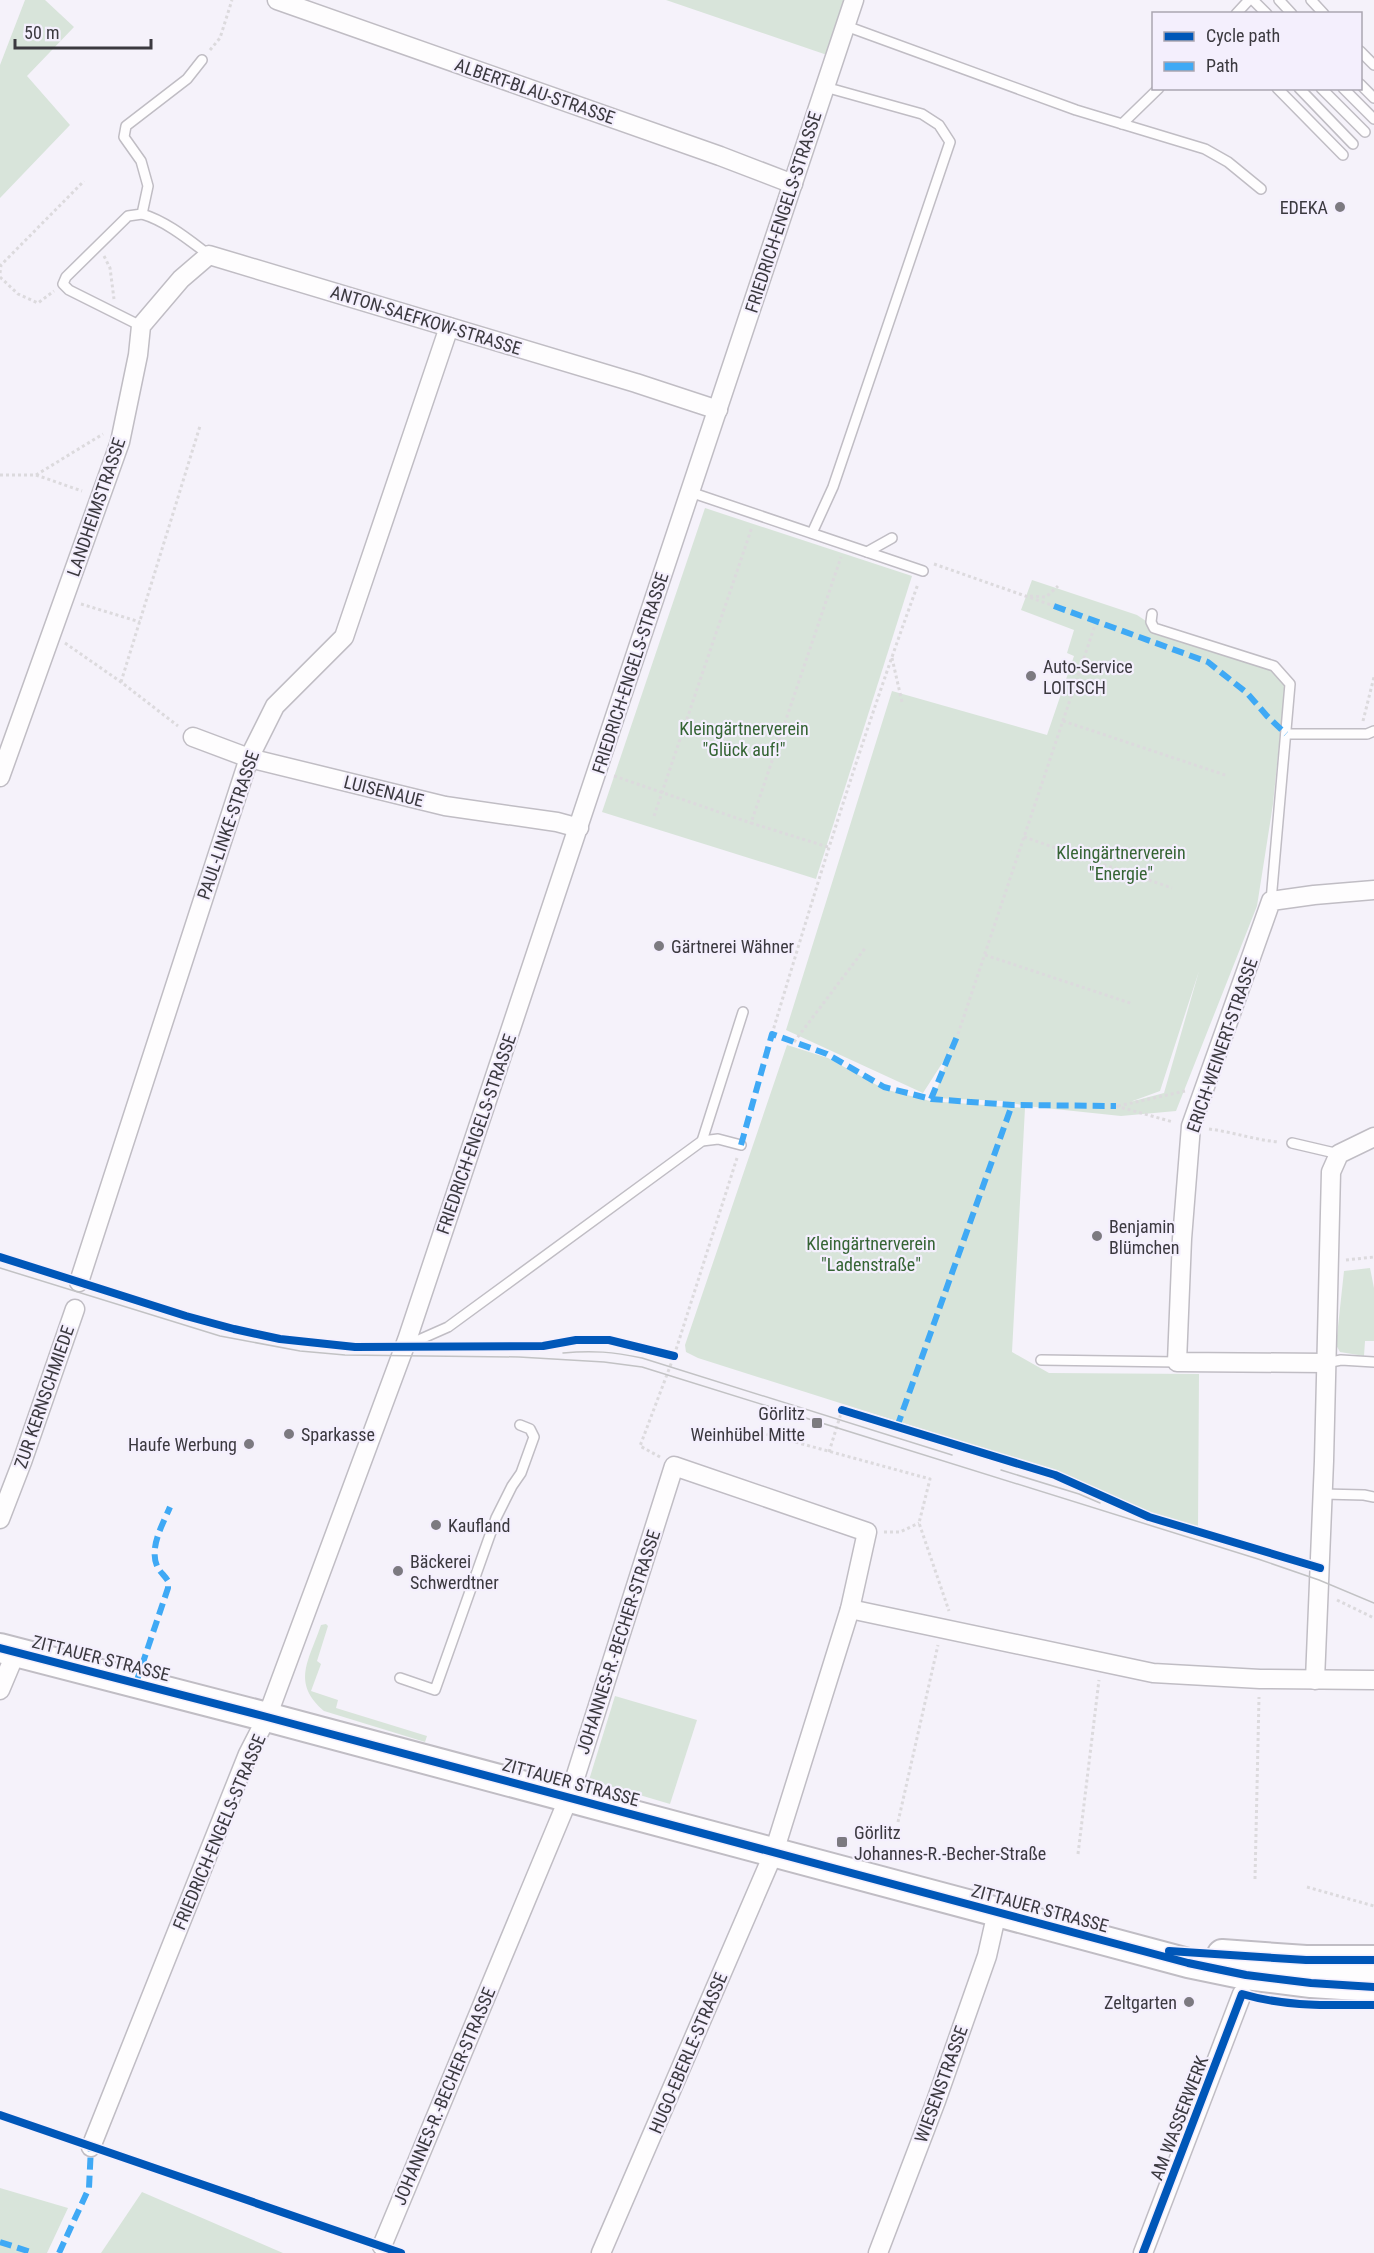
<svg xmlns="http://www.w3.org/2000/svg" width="1374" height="2253" font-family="'Roboto Condensed',sans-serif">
	<rect width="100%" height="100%" fill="#f5f2fa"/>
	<g fill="#d8e4da" fill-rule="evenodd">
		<path d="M 25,0 L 45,0 L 74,27 L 27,76 L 70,125 L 0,198 L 0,65 Z"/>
		<path d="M 666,0 L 848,0 L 830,56 Z"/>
		<path d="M 705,508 L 912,576 L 816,879 L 602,812 Z"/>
		<path d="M 1032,580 L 1137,615 L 1149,623 L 1272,669 L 1285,685 L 1273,804 L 1257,906 L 1176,1111 L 1121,1116 L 1026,1106 L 1003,1101 L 934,1098 L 950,1051 L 923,1093 L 786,1030 L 892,691 L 1047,735 L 1074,656 L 1067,653 L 1074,630 L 1021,610 ZM 1199,971 L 1164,1093 L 1130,1102 L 1160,1091 Z"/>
		<path d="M 787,1045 L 828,1058 L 884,1089 L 930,1101 L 1025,1108 L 1012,1352 L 1049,1373 L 1199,1374 L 1198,1529 L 1149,1514 L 1061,1473 L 698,1358 L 686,1352 L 685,1345 Z"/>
		<path d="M 1370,1268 L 1374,1288 L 1374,1341 L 1365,1341 L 1364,1356 L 1340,1352 L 1336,1345 L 1344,1271 Z"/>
		<path d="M 326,1624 L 328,1626 L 317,1661 L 321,1664 L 311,1691 L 338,1700 L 336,1708 L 427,1736 L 425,1742 L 324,1711 C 291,1682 309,1661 321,1625 Z"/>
		<path d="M 615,1696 L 697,1720 L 670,1804 L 589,1780 Z"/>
		<path d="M 0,2188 L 68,2208 L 47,2253 L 0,2253 Z"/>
		<path d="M 142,2192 L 283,2253 L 101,2253 Z"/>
	</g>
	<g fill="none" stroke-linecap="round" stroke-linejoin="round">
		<defs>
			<g id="service">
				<path d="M 1253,0 L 1267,14"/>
				<path d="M 1279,0 L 1292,14"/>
				<path d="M 1311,0 L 1324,14"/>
				<path d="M 1236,14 L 1249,0"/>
				<path d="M 846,26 L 1076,110 L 1205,149 L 1228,162 L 1261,189"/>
				<path d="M 1360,51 L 1374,65"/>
				<path d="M 1360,84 L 1374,98"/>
				<path d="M 1277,88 L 1343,155"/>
				<path d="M 1299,88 L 1353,144"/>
				<path d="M 1321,88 L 1365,132"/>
				<path d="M 1343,88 L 1374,119"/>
				<path d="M 1122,124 L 1159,88"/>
				<path d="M 142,214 C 166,221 189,240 209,255"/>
				<path d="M 141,326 L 69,290 L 63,284 L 66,277 L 128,216 L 142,214 L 148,186 L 141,161 L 124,137 L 126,126 L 187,79 L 202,60"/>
				<path d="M 690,492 L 923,571"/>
				<path d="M 812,533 L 833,487 L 950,142 L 939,125 L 922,114 L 825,87"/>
				<path d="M 867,552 L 892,538"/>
				<path d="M 1152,614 L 1151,622 L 1154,628 L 1274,666 L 1290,684 L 1271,901"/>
				<path d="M 1286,734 L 1367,734 L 1374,731"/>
				<path d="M 702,1141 L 743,1012"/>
				<path d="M 1292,1143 L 1339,1154"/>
				<path d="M 405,1346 L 448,1327 L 702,1141 L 718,1139 L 741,1145"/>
				<path d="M 1041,1360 L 1177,1362"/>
				<path d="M 1326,1363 L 1341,1360 L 1374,1362"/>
				<path d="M 1323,1494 L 1364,1495 L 1374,1497"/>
				<path d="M 400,1678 L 435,1690 L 496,1518 L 512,1486 L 521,1473 L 534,1437 L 530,1429 L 520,1425"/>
			</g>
			<g id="minor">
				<path d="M 277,0 L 720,156 L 793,184"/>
				<path d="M 193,737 L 249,758 L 445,806 L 557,822 L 579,828"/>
				<path d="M 0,777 L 120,442 L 138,355 L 141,326 L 181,279 L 209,255 L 636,383 L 718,410"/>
				<path d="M 79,1282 L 249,758 L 275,706 L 344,637 L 449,327"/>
				<path d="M 1326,1363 L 1177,1362 L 1182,1239 L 1191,1126 L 1271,901 L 1314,895 L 1374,890"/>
				<path d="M 0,1519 L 22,1462 L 75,1309"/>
				<path d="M 850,1609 L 1153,1673 L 1260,1679 L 1374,1680"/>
				<path d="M 1315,1680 L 1324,1461 L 1331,1172 L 1339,1154 L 1374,1137"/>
				<path d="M 0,1690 L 16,1652"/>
				<path d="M 91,2147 L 248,1754 L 267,1717 L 407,1340 L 854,0"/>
				<path d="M 382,2246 L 569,1797 L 674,1466 L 867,1532 L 850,1609 L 774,1852 L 601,2253"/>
				<path d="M 878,2253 L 936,2101 L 987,1956 L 997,1912"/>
				<path d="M 1143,2253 L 1242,1994"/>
			</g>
			<g id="primary">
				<path d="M 0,1648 L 267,1717 L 1188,1963 L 1246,1975 L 1311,1983 L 1374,1987"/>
				<path d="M 1222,1954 L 1306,1960 L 1374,1960"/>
			</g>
		</defs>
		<use href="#service" stroke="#c0bdc4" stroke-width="12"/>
		<use href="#minor" stroke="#c0bdc4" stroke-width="21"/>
		<use href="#primary" stroke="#c0bdc4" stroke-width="32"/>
		<g stroke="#dcdadd" stroke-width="3" stroke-dasharray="3 3" stroke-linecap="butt">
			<path d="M 210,50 L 220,38 L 232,0"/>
			<path d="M 104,256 L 110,268 L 114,299"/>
			<path d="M 0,273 L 1,265 L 84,181"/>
			<path d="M 0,277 L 18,294 L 38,303 L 54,291"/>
			<path d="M 0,475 L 36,475 L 82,491"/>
			<path d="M 36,475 L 103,434"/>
			<path d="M 934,564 L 1054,606"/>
			<path d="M 1030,596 L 1046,597 L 1058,586"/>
			<path d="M 81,604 L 140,622"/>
			<path d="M 65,643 L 121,682 L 178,726"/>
			<path d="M 892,658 L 902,702"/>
			<path d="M 121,682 L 200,426"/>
			<path d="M 1063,721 L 1228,776"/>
			<path d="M 1363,721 L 1374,677"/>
			<path d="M 614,776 L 751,823"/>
			<path d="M 654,816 L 752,527"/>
			<path d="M 1024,837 L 1172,888"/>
			<path d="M 828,847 L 751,823 L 841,557"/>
			<path d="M 985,955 L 1133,1004"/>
			<path d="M 772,1034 C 817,883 864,732 918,584"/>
			<path d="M 958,1034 L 1096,622"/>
			<path d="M 794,1042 L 866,947"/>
			<path d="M 1116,1106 L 1173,1122"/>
			<path d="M 1118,1106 L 1185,1091"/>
			<path d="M 1209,1129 C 1233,1132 1255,1140 1279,1142"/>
			<path d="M 1346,1260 L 1374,1257"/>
			<path d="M 755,1431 L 930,1479 L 919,1523 L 949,1611"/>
			<path d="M 829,1452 L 842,1410"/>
			<path d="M 660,1457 L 640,1446 L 674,1356 L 737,1158"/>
			<path d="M 884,1532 L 900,1532 L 919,1523"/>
			<path d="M 1337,1600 L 1374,1618"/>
			<path d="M 898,1822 L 938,1645"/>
			<path d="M 1078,1854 L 1099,1680"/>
			<path d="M 1255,1879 L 1259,1697"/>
			<path d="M 1307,1887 L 1374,1906"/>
		</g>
		<use href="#service" stroke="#fefdfe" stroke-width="9"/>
		<use href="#minor" stroke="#fefdfe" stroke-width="18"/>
		<use href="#primary" stroke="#fefdfe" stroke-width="28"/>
		<g stroke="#c2c2c4" stroke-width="1.5">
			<path d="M 0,1268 L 220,1336 L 300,1351 L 345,1355 L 519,1357 L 604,1362 L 642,1367 L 1258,1559 L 1319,1580 L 1374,1603"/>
			<path d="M 563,1353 C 593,1350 613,1352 642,1358 L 952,1455"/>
			<path d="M 1001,1470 L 1079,1494 L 1100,1503"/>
		</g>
		<g stroke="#3fa9f5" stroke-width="6" stroke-dasharray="12 6" stroke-linecap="butt">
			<path d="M 1054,606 L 1208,662 L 1247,693 L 1267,716 L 1286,734"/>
			<path d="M 931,1099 L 958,1034"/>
			<path d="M 741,1145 L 772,1034 L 827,1054 L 884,1087 L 931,1099 L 1012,1105 L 1116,1106"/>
			<path d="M 897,1427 L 1012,1105"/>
			<path d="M 136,1683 L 168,1588 L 168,1581 C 165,1576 159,1571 157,1566 C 149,1547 163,1524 170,1507"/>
			<path d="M 0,2242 L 34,2253"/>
			<path d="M 59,2253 L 89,2188 L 91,2147"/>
		</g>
		<defs>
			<g id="cycleway">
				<path d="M 0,1257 L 186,1316 L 234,1329 L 280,1339 L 355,1347 L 543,1346 L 576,1340 L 609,1340 L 674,1356"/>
				<path d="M 842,1410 L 1055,1475 L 1149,1517 L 1320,1568"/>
				<path d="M 0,1648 L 267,1717 L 1188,1963 L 1246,1975 L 1311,1983 L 1374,1987"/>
				<path d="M 1169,1951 L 1306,1960 L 1374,1960"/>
				<path d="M 0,2115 L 401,2253"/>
				<path d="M 1143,2253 L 1242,1994 C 1287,2007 1327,2005 1374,2005"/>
			</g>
		</defs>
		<use href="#cycleway" stroke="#f4effd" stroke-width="11"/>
		<use href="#cycleway" stroke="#0057b8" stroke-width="8"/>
	</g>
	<g fill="#7c7a80" stroke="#f4effd" stroke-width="2">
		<circle cx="1340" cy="207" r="6"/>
		<circle cx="1031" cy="676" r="6"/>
		<circle cx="659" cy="946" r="6"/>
		<circle cx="1097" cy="1236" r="6"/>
		<rect x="811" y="1417" width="12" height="12" rx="3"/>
		<circle cx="289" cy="1434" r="6"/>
		<circle cx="249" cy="1444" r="6"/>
		<circle cx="436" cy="1525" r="6"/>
		<circle cx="398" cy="1571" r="6"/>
		<rect x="836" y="1836" width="12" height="12" rx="3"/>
		<circle cx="1189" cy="2002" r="6"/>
	</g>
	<g text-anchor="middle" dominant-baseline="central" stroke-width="4.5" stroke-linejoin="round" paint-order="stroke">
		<g font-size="18" fill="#3b393f" stroke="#f4effd">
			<text transform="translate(535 91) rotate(19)">ALBERT-BLAU-STRASSE</text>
			<text transform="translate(783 212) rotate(-72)">FRIEDRICH-ENGELS-STRASSE</text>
			<text transform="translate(426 320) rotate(17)">ANTON-SAEFKOW-STRASSE</text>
			<text transform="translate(96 507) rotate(-71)">LANDHEIMSTRASSE</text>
			<text transform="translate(630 673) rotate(-72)">FRIEDRICH-ENGELS-STRASSE</text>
			<text transform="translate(384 791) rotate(14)">LUISENAUE</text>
			<text transform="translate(228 825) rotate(-71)">PAUL-LINKE-STRASSE</text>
			<text transform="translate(1222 1045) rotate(-71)">ERICH-WEINERT-STRASSE</text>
			<text transform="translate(476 1134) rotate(-71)">FRIEDRICH-ENGELS-STRASSE</text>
			<text transform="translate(44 1397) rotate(-71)">ZUR KERNSCHMIEDE</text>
			<text transform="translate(618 1642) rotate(-72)">JOHANNES-R.-BECHER-STRASSE</text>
			<text transform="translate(101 1658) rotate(14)">ZITTAUER STRASSE</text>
			<text transform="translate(571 1782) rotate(15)">ZITTAUER STRASSE</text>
			<text transform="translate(219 1832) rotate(-67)">FRIEDRICH-ENGELS-STRASSE</text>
			<text transform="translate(1040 1908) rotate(15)">ZITTAUER STRASSE</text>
			<text transform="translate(688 2053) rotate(-67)">HUGO-EBERLE-STRASSE</text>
			<text transform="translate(941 2084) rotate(-70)">WIESENSTRASSE</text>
			<text transform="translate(444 2096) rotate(-67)">JOHANNES-R.-BECHER-STRASSE</text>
			<text transform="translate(1179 2118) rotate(-69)">AM WASSERWERK</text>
		</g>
		<g font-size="18" fill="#3b393f" stroke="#f4effd" text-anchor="start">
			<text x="1328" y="207" text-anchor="end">EDEKA</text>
			<text x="1043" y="666">Auto-Service<tspan x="1043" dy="21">LOITSCH</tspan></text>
			<text x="671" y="946">Gärtnerei Wähner</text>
			<text x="1109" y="1226">Benjamin<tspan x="1109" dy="21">Blümchen</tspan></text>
			<text x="805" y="1413" text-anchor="end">Görlitz<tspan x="805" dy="21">Weinhübel Mitte</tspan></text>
			<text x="301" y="1434">Sparkasse</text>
			<text x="237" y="1444" text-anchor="end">Haufe Werbung</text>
			<text x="448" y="1525">Kaufland</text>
			<text x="410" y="1561">Bäckerei<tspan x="410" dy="21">Schwerdtner</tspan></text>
			<text x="854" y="1832">Görlitz<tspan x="854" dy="21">Johannes-R.-Becher-Straße</tspan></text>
			<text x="1177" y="2002" text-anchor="end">Zeltgarten</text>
		</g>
		<g font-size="18" fill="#356434" stroke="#f4effd">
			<text x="744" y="728">Kleingärtnerverein<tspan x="744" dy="21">"Glück auf!"</tspan></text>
			<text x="1121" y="852">Kleingärtnerverein<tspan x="1121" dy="21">"Energie"</tspan></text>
			<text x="871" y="1243">Kleingärtnerverein<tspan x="871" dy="21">"Ladenstraße"</tspan></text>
		</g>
	</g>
	<rect x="1152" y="12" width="210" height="78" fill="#f4effd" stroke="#aaa6b1" stroke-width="1.5"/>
	<rect x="1164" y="32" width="30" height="9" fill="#0057b8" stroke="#aaa6b1" stroke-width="1.5"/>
	<text x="1206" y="42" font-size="18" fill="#3b393f">Cycle path</text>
	<rect x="1164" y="62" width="30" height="9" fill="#3fa9f5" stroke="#aaa6b1" stroke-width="1.5"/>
	<text x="1206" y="72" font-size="18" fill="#3b393f">Path</text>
	<path d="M15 39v9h136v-9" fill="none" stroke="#3b393f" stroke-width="3"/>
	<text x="24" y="39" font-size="18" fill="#3b393f" stroke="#f4effd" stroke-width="4.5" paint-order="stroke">50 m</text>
</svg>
